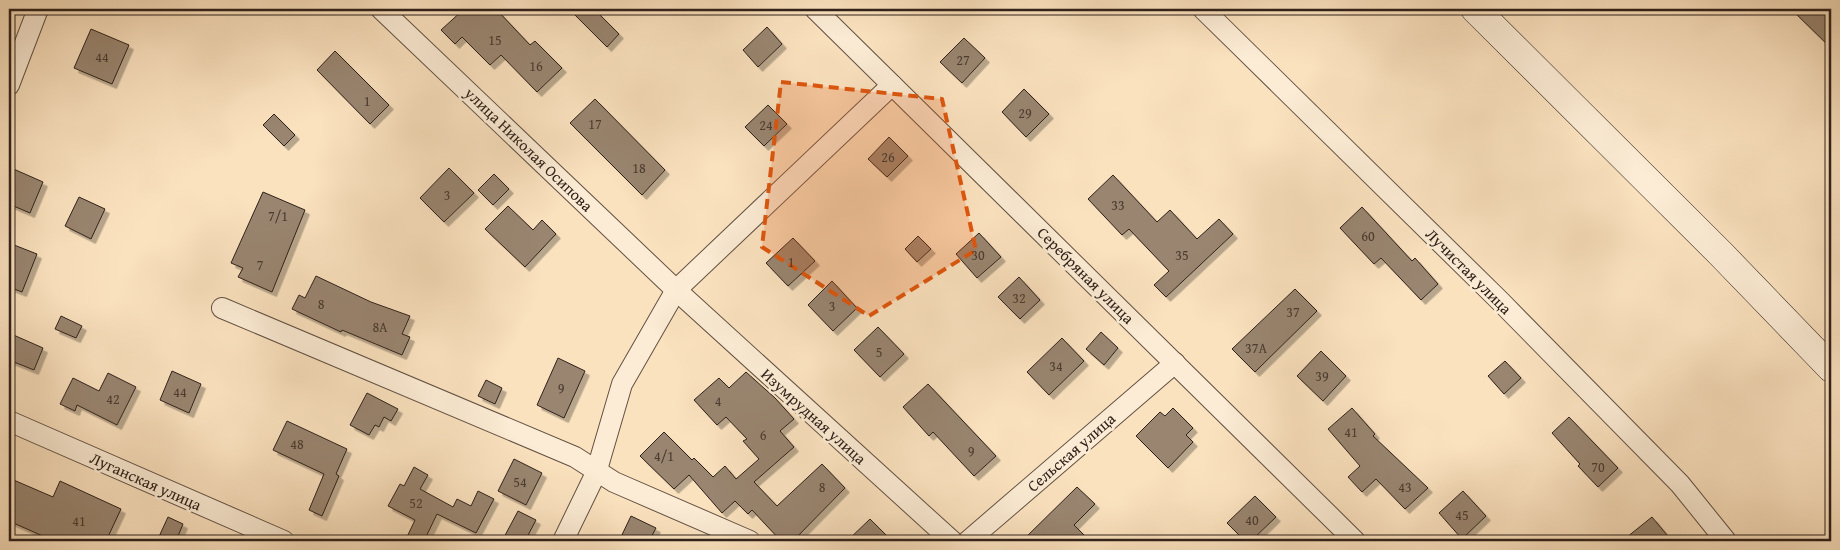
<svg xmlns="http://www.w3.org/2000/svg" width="1840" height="550" font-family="'Gentium Book Plus',serif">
	<defs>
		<filter id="shadow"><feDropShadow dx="4.5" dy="4.5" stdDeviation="0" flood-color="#0004"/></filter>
	</defs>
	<rect width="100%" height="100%" fill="#fbe2bf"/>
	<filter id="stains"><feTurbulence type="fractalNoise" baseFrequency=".004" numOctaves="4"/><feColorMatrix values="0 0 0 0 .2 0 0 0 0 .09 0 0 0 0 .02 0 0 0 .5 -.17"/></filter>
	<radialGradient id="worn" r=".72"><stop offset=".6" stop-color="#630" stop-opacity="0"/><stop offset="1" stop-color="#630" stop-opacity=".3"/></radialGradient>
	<g fill="#998570" stroke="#2f211a" filter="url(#shadow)">
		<path d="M 464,9 L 496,9 L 530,45 L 535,41 L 562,68 L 537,92 L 501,55 L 490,65 L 462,37 L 455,44 L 441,30 Z"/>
		<path d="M 569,9 L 594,9 L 619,34 L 607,47 Z"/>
		<path d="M 1791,9 L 1831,9 L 1831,48 Z"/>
		<path d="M 767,27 L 782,44 L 758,67 L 743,50 Z"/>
		<path d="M 91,29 L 129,45 L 112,84 L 74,68 Z"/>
		<path d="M 964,38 L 985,58 L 962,83 L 940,62 Z"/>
		<path d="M 335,51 L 389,105 L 370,124 L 317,70 Z"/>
		<path d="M 1024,89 L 1049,114 L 1026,137 L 1002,112 Z"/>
		<path d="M 595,99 L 665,170 L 642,195 L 570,123 Z"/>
		<path d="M 768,105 L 787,124 L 764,146 L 745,127 Z"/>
		<path d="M 274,114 L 295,135 L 284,146 L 263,125 Z"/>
		<path d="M 889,137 L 908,156 L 887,177 L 868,159 Z"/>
		<path d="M 9,167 L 43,182 L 30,213 L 9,204 Z"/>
		<path d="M 449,168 L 474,193 L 444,222 L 420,198 Z"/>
		<path d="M 494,174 L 509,189 L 493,205 L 478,190 Z"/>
		<path d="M 1113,175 L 1157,222 L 1170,210 L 1197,239 L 1219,219 L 1233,234 L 1166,297 L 1154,285 L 1169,271 L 1129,229 L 1122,235 L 1088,199 Z"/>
		<path d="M 263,192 L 305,210 L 272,292 L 238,277 L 243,268 L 231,263 Z"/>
		<path d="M 79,197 L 105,209 L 91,239 L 65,226 Z"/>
		<path d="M 508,206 L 533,230 L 542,220 L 556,234 L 525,267 L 485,229 Z"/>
		<path d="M 1362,207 L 1412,261 L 1415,258 L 1438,284 L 1421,300 L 1381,258 L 1374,264 L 1340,228 Z"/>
		<path d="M 979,233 L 1001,257 L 977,278 L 956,254 Z"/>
		<path d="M 918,236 L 931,249 L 917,262 L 905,249 Z"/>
		<path d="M 793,238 L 815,261 L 788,286 L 766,263 Z"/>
		<path d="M 9,243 L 37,254 L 22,292 L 9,287 Z"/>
		<path d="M 316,276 L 371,302 L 410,316 L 402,334 L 410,337 L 402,355 L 342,330 L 341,332 L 292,309 L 299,295 L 305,298 Z"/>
		<path d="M 1019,277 L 1040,300 L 1020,319 L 998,297 Z"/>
		<path d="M 832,281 L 857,308 L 833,331 L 808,305 Z"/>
		<path d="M 1295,289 L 1317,311 L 1255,372 L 1232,349 Z"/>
		<path d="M 61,316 L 82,326 L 76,338 L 55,329 Z"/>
		<path d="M 878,327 L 904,354 L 880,377 L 854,350 Z"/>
		<path d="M 1101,332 L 1118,348 L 1104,365 L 1086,349 Z"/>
		<path d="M 9,333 L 43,348 L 34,370 L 9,360 Z"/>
		<path d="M 1062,338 L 1084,361 L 1049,395 L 1027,372 Z"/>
		<path d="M 1321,351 L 1346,376 L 1323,401 L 1297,376 Z"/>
		<path d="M 558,358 L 585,371 L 564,418 L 537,405 Z"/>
		<path d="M 1505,361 L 1521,378 L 1504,394 L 1488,376 Z"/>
		<path d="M 172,371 L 201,384 L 189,413 L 160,400 Z"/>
		<path d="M 746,372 L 775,398 L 794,419 L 780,431 L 794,447 L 754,482 L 777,506 L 822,464 L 845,488 L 793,541 L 781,541 L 752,510 L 748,514 L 735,501 L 722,513 L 689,475 L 674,489 L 640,456 L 664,432 L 692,460 L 694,458 L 713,477 L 725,466 L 736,479 L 759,459 L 743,441 L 747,439 L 726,417 L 717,425 L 694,400 L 719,378 L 729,388 Z"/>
		<path d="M 108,373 L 136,387 L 117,425 L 77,405 L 75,411 L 60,404 L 73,378 L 99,391 Z"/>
		<path d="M 486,380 L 502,388 L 495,404 L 478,396 Z"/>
		<path d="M 928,384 L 996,456 L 974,476 L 933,432 L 929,436 L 903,407 Z"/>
		<path d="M 367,393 L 398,409 L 391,421 L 384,417 L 379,427 L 375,425 L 369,435 L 350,425 Z"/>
		<path d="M 1173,408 L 1193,428 L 1186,435 L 1193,442 L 1168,468 L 1136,436 L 1160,412 L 1165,416 Z"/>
		<path d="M 1352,408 L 1375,434 L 1373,436 L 1428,488 L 1405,509 L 1376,479 L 1362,492 L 1348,477 L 1360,466 L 1328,429 Z"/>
		<path d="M 1569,417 L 1618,468 L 1598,487 L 1578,466 L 1580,464 L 1552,433 Z"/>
		<path d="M 287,421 L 347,449 L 336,474 L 339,476 L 322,516 L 309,510 L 324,474 L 273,450 Z"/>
		<path d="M 514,459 L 542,473 L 526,505 L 498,491 Z"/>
		<path d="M 414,467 L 428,475 L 420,489 L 453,507 L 457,499 L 471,506 L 478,491 L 494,499 L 476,533 L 437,514 L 424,541 L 405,541 L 415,520 L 388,506 L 400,484 L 404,486 Z"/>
		<path d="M 9,478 L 53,497 L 60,481 L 121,509 L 106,541 L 54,541 L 9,521 Z"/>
		<path d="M 1077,487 L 1095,504 L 1074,525 L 1090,541 L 1022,541 Z"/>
		<path d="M 1463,491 L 1486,516 L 1462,539 L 1439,513 Z"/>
		<path d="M 1255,496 L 1276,517 L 1251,541 L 1245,541 L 1227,523 Z"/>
		<path d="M 518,511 L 536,520 L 525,541 L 502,541 Z"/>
		<path d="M 631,516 L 656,528 L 649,541 L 619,541 Z"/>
		<path d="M 168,517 L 183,524 L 176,541 L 157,541 Z"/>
		<path d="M 1652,517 L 1672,541 L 1622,541 Z"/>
		<path d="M 870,519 L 892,541 L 847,541 Z"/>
	</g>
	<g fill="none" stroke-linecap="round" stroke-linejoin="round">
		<defs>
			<g id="minor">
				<path d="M 381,9 L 676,290 L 952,541"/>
				<path d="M 815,9 L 1355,541"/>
				<path d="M 1203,9 L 1500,301 L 1680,484 L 1726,541"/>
				<path d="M 9,85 L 38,9"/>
				<path d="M 222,308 L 575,457 L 614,482 L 750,541"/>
				<path d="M 9,421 L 284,541"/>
				<path d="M 563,541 L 596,473 L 622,384 L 676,290 L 892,85"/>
				<path d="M 968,541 L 1175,363"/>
			</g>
			<path id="secondary" d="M 1475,9 L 1721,254 L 1831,368"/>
		</defs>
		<use href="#minor" stroke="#625143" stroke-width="22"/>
		<use href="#secondary" stroke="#2f211a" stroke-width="29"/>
		<use href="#minor" stroke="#fcecd5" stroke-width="20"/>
		<use href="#secondary" stroke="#fcecd5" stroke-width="28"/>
	</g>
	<path fill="#df560d" fill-opacity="0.2" stroke="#df560d" stroke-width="4" stroke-dasharray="10 6" stroke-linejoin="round" d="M 781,82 L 942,99 L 976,250 L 869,316 L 762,247 Z"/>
	<g text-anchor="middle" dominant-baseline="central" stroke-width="5" stroke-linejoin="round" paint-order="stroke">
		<g font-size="14" fill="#4a3a30">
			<text x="495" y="40">15</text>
			<text x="102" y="57">44</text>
			<text x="963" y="60">27</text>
			<text x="536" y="66">16</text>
			<text x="367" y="101">1</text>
			<text x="1025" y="113">29</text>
			<text x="595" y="124">17</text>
			<text x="766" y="125">24</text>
			<text x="888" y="157">26</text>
			<text x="639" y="168">18</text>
			<text x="447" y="195">3</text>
			<text x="1118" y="205">33</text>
			<text x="278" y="216">7/1</text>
			<text x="1368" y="236">60</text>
			<text x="978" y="255">30</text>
			<text x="1182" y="255">35</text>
			<text x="791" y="262">1</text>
			<text x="260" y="265">7</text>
			<text x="1019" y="298">32</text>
			<text x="321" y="304">8</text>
			<text x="832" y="306">3</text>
			<text x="1293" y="312">37</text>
			<text x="380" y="327">8А</text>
			<text x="1256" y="348">37А</text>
			<text x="879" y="352">5</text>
			<text x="1056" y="366">34</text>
			<text x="1322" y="376">39</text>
			<text x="561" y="388">9</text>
			<text x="180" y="392">44</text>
			<text x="113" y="399">42</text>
			<text x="718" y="401">4</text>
			<text x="1351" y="432">41</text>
			<text x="763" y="435">6</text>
			<text x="297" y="444">48</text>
			<text x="971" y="451">9</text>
			<text x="664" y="456">4/1</text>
			<text x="1598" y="467">70</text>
			<text x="520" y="482">54</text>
			<text x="822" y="487">8</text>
			<text x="1405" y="487">43</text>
			<text x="416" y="503">52</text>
			<text x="1462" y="515">45</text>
			<text x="1252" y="520">40</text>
			<text x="79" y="521">41</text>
		</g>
		<g font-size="16" fill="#2f211a" stroke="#fcecd5">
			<text transform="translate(529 149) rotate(44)">улица Николая Осипова</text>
			<text transform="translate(1469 271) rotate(45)">Лучистая улица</text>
			<text transform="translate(1086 275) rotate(45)">Серебряная улица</text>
			<text transform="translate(814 416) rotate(42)">Изумрудная улица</text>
			<text transform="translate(1071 452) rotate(-41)">Сельская улица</text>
			<text transform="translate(146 481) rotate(24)">Луганская улица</text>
		</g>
	</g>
	<rect width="1840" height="550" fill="none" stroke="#fbe2bf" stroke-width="30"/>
	<rect x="10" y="10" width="1820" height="530" fill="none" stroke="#2f211a" stroke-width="2.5"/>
	<rect x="15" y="15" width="1810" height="520" fill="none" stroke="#2f211a"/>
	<rect width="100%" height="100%" filter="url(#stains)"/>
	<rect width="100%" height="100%" fill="url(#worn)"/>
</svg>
